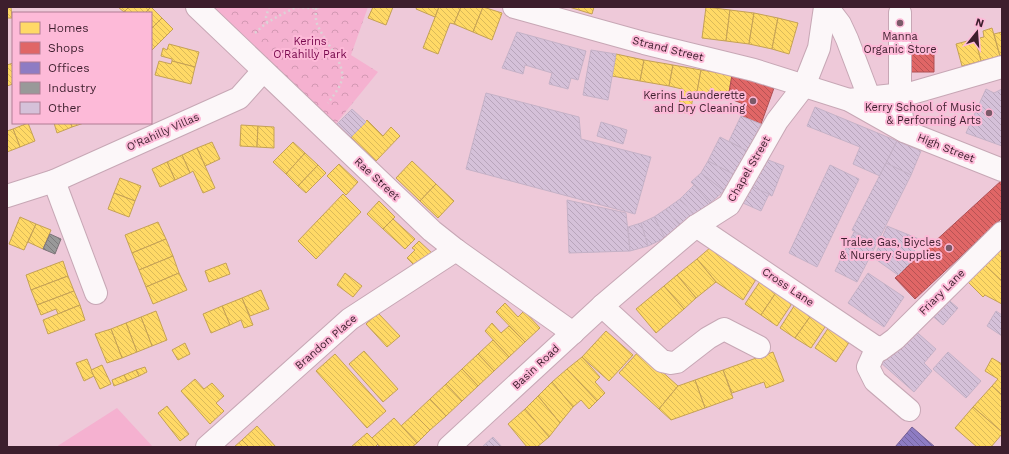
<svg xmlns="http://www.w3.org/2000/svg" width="1009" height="454" font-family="'Work Sans',sans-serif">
	<defs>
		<pattern id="park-crowns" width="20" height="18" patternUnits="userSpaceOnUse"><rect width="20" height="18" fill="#f5b1d0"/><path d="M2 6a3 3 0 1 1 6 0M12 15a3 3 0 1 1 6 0" fill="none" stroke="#d398b3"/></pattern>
		<pattern id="homes-back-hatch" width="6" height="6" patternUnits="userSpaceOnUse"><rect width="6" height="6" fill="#ffd966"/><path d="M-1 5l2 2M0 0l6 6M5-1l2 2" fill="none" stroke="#dbba59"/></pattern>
		<pattern id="shops-back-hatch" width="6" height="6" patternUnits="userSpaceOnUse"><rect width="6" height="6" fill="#e06666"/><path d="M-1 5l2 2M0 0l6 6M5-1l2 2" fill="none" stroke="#b75354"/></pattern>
		<pattern id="offices-back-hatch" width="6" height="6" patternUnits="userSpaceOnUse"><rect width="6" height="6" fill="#8e7cc3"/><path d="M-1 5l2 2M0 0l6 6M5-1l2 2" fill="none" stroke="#75659f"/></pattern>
		<pattern id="industry-back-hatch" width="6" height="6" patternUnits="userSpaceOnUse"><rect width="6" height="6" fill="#999"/><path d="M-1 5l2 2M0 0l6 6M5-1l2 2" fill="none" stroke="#7e7c7d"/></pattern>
		<pattern id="building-back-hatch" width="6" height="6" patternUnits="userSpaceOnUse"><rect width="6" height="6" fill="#d5c1d9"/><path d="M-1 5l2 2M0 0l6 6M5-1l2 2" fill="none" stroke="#b8a5bb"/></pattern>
	</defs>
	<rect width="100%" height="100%" fill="#eec9d9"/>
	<path fill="#f5b1d0" d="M 117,408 L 153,447 L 56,447 Z"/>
	<path fill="url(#park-crowns)" d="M 211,7 L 368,7 L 351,55 L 378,72 L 334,126 Z"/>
	<g fill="url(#homes-back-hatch)" stroke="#c5a155">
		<path d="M 7,7 L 11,7 L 12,18 L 7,18 Z"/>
		<path d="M 118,7 L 129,7 L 124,12 Z"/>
		<path d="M 129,7 L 151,7 L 145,13 L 124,13 L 124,12 Z"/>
		<path d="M 151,7 L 162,18 L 151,29 L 151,13 L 145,13 Z"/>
		<path d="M 373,7 L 393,7 L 386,25 L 368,18 Z"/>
		<path d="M 417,7 L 439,7 L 435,17 L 416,9 Z"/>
		<path d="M 439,7 L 461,7 L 454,24 L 450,23 L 438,54 L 423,48 Z"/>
		<path d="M 461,7 L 483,7 L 473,32 L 454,24 Z"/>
		<path d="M 483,7 L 502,13 L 492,40 L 473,32 Z"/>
		<path d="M 569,7 L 594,7 L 592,14 Z"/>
		<path d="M 706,7 L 730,10 L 726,41 L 702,38 Z"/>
		<path d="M 730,10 L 754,13 L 749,44 L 726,41 Z"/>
		<path d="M 754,13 L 778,18 L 772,49 L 749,44 Z"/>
		<path d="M 162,18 L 173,29 L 152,50 L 151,49 L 151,29 Z"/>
		<path d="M 778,18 L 798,23 L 789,54 L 772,49 Z"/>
		<path d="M 992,28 L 1000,56 L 981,61 L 975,39 L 984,37 L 983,31 Z"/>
		<path d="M 1002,32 L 1002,55 L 1000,56 L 994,34 Z"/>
		<path d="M 975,39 L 981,61 L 962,66 L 956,44 Z"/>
		<path d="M 169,44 L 199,52 L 195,67 L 172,61 L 172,59 L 161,56 L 163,48 L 167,50 Z"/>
		<path d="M 616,54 L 644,60 L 640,81 L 612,76 Z"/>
		<path d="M 644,60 L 673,65 L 669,86 L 640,81 Z"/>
		<path d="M 159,61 L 171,64 L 172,61 L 195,67 L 191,84 L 155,75 Z"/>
		<path d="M 13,63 L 13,84 L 7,86 L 7,65 Z"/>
		<path d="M 673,65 L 701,70 L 697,92 L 694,91 L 690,114 L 678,111 L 682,89 L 669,86 Z"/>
		<path d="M 701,70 L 732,75 L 728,98 L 697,92 Z"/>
		<path d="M 367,120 L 383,136 L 391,127 L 400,136 L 376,161 L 351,137 Z"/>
		<path d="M 28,123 L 35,141 L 20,147 L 13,129 Z"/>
		<path d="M 54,123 L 71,123 L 72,127 L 57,133 Z"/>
		<path d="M 71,123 L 84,123 L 72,127 Z"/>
		<path d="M 241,125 L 258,126 L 257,147 L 240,146 Z"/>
		<path d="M 258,126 L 274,127 L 274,148 L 257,147 Z"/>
		<path d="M 13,129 L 20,147 L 7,152 L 7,131 Z"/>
		<path d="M 212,142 L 220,159 L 205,166 L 197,148 Z"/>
		<path d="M 293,142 L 305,153 L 286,174 L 273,162 Z"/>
		<path d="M 197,148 L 215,188 L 203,193 L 193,171 L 190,173 L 182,155 Z"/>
		<path d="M 305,153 L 318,165 L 298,186 L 286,174 Z"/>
		<path d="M 182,155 L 190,173 L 175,180 L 167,162 Z"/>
		<path d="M 412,161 L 436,184 L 420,201 L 396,178 Z"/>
		<path d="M 167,162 L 175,180 L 160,187 L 152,169 Z"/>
		<path d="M 339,164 L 358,182 L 346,195 L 327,176 Z"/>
		<path d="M 318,165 L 326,173 L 306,193 L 298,186 Z"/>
		<path d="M 120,178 L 141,186 L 135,201 L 114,193 Z"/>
		<path d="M 436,184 L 454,201 L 438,218 L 420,201 Z"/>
		<path d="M 114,193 L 135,201 L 129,217 L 108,209 Z"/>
		<path d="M 343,194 L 361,212 L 316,259 L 298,241 Z"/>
		<path d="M 379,201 L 395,217 L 383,229 L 367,214 Z"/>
		<path d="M 20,217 L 36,224 L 24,250 L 9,244 Z"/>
		<path d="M 393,219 L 415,239 L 405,249 L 383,229 Z"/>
		<path d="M 158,222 L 166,239 L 132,253 L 125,235 Z"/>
		<path d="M 36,224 L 51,230 L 43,249 L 28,242 Z"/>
		<path d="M 166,239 L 173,256 L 139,270 L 132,253 Z"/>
		<path d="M 419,241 L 434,255 L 419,270 L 407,258 L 415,250 L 412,248 Z"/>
		<path d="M 711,247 L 757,278 L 743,300 L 716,282 L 697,259 Z"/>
		<path d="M 1002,248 L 1002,278 L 1000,280 L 985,265 Z"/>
		<path d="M 173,256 L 179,273 L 146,287 L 139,270 Z"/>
		<path d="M 697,259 L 716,282 L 696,298 L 677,275 Z"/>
		<path d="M 63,261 L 68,276 L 31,290 L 26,275 Z"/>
		<path d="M 226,263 L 230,274 L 209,282 L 205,271 Z"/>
		<path d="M 985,265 L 1002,281 L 1002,304 L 985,295 L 983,297 L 968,282 Z"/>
		<path d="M 179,273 L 187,290 L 153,304 L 146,287 Z"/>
		<path d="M 345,273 L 362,286 L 353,297 L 337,285 Z"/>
		<path d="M 677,275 L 696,298 L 684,309 L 664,286 Z"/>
		<path d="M 68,276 L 74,291 L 37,305 L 31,290 Z"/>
		<path d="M 761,280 L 777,291 L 761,315 L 745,304 Z"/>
		<path d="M 664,286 L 684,309 L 656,333 L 636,309 Z"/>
		<path d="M 261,290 L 269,309 L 250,316 L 242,298 Z"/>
		<path d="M 74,291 L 80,305 L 58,314 L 56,309 L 41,315 L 37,305 Z"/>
		<path d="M 777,291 L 793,302 L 777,326 L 761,315 Z"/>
		<path d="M 242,298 L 253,325 L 244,328 L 241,320 L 230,325 L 222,306 Z"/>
		<path d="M 505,303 L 518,317 L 524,311 L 540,328 L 525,342 L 496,312 Z"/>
		<path d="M 796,303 L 812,314 L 795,338 L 780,328 Z"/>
		<path d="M 80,305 L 85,320 L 48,334 L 43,320 Z"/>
		<path d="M 222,306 L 230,325 L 211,333 L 203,314 Z"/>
		<path d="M 156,311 L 167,340 L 152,346 L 141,317 Z"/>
		<path d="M 378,313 L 400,336 L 387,347 L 366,324 Z"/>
		<path d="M 812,314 L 827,324 L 811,348 L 795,338 Z"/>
		<path d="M 141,317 L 152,346 L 137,352 L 126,323 Z"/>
		<path d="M 126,323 L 137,352 L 122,358 L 111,329 Z"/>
		<path d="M 492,323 L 501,333 L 509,326 L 525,342 L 509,357 L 485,331 Z"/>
		<path d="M 831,324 L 852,338 L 836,362 L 815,348 Z"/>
		<path d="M 111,329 L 122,358 L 107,363 L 95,334 Z"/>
		<path d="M 606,331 L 633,355 L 609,381 L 582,357 Z"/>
		<path d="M 493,340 L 509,357 L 494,371 L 478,354 Z"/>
		<path d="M 185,343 L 190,354 L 178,360 L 172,350 Z"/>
		<path d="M 364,351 L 398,389 L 383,402 L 349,364 Z"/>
		<path d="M 639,351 L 678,386 L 659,409 L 619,373 Z"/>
		<path d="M 773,352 L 784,381 L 766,388 L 764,382 L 732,393 L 723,370 Z"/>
		<path d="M 335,354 L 386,411 L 367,428 L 316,371 Z"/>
		<path d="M 478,354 L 494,371 L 478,386 L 462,369 Z"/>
		<path d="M 582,357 L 600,377 L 595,382 L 605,393 L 597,401 L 567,369 Z"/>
		<path d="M 992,358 L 1002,364 L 1002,395 L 992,386 L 998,379 L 985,371 Z"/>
		<path d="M 87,359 L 94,376 L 84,381 L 76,363 Z"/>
		<path d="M 102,365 L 111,384 L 100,389 L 91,370 Z"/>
		<path d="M 145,367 L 147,372 L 139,376 L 136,370 Z"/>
		<path d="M 462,369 L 478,386 L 462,401 L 446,384 Z"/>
		<path d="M 567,369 L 597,401 L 589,409 L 581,400 L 573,407 L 552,382 Z"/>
		<path d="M 136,370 L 139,376 L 127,381 L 124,375 Z"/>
		<path d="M 723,370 L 733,398 L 705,408 L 695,380 Z"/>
		<path d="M 124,375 L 127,381 L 114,386 L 112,380 Z"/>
		<path d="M 195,379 L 204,389 L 212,383 L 224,396 L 216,403 L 224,411 L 210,424 L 181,391 Z"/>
		<path d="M 695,380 L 705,408 L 671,420 L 659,409 L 678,386 Z"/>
		<path d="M 552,382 L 573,407 L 560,423 L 538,396 Z"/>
		<path d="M 446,384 L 462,401 L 446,416 L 430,399 Z"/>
		<path d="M 992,386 L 1002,395 L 1002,432 L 973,407 Z"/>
		<path d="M 538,396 L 560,423 L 549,437 L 525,409 Z"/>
		<path d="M 430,399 L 446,416 L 430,430 L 414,414 Z"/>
		<path d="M 167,406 L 189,434 L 180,441 L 158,413 Z"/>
		<path d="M 973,407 L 1002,432 L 1002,434 L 991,447 L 977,447 L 955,428 Z"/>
		<path d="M 525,409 L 549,437 L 537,447 L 527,447 L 508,424 Z"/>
		<path d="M 414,414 L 430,430 L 417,443 L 401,426 Z"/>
		<path d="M 394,418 L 417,443 L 412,447 L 380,447 L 372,438 Z"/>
		<path d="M 257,426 L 276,447 L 249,447 L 242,440 Z"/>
		<path d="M 367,433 L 378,444 L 375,447 L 351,447 Z"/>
		<path d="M 242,440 L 249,447 L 234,447 Z"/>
	</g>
	<g fill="url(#shops-back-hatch)" stroke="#af5055">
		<path d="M 934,53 L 934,72 L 909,72 L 909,54 Z"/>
		<path d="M 732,75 L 745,78 L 774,88 L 761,124 L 741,116 L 746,105 L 728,98 Z"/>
		<path d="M 1002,180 L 1002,218 L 915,299 L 895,278 Z"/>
	</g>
	<path fill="url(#offices-back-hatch)" stroke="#766096" d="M 912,427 L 935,447 L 895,447 Z"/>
	<path fill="url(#industry-back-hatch)" stroke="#7d7479" d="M 50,234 L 61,239 L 55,254 L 43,249 Z"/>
	<g fill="url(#building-back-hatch)" stroke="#c5b2c7">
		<path d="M 517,32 L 586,51 L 578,80 L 571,78 L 568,89 L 549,84 L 552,73 L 525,65 L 523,74 L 502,68 Z"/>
		<path d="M 591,50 L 616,54 L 608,100 L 583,95 Z"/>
		<path d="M 986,89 L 994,93 L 1002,89 L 1002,146 L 966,133 Z"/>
		<path d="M 486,93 L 579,117 L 581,139 L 651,157 L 635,214 L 466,169 Z"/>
		<path d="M 815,107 L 897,141 L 880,176 L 853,164 L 860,147 L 807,126 Z"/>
		<path d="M 352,109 L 366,122 L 351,137 L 337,124 Z"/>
		<path d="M 741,116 L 761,124 L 747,151 L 729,141 Z"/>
		<path d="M 601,122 L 627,130 L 623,144 L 597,136 Z"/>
		<path d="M 720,137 L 747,151 L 735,175 L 708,161 Z"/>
		<path d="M 897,141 L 921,151 L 911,175 L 886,163 Z"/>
		<path d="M 763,158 L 784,166 L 772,196 L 750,186 Z"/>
		<path d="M 708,161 L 735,175 L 724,191 L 701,173 Z"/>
		<path d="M 886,163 L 911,175 L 877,243 L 852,230 Z"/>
		<path d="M 830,165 L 859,179 L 817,267 L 789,253 Z"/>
		<path d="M 701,173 L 724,191 L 710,203 L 691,182 Z"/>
		<path d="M 694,185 L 710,203 L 696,217 L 680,199 Z"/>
		<path d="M 750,186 L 769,194 L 761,211 L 743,203 Z"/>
		<path d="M 680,199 L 696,217 L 682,228 L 666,209 Z"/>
		<path d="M 567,200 L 626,213 L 630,251 L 569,253 Z"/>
		<path d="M 666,209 L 682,228 L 665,238 L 654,217 Z"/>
		<path d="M 654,217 L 665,238 L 648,246 L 641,223 Z"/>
		<path d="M 641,223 L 648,246 L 630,251 L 628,227 Z"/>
		<path d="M 887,226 L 919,239 L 909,264 L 898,275 L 874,258 Z"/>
		<path d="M 854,232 L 877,243 L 857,282 L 835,271 Z"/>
		<path d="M 868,273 L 904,297 L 884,327 L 848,303 Z"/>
		<path d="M 944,296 L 958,308 L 943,325 L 929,313 Z"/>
		<path d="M 996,311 L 1002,315 L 1002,336 L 987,326 Z"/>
		<path d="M 911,327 L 936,349 L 924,363 L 932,371 L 914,392 L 880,362 Z"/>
		<path d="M 948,352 L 981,381 L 966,398 L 933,369 Z"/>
		<path d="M 493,437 L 502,447 L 482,447 Z"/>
	</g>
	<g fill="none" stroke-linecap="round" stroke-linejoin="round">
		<defs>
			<g id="minor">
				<path d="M 197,7 L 432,231 L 456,250 L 573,333"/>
				<path d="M 514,7 L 644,43 L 754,70 L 849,100 L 904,131 L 1002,170"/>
				<path d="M 827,7 L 840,24 L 847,39 L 869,97"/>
				<path d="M 900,13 L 900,105 L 904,131"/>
				<path d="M 849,100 L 912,93 L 1002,67"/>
				<path d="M 54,181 L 96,293"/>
				<path d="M 7,196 L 54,181 L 239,98 L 263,71"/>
				<path d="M 696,226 L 880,350 L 895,339 L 1002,233"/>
				<path d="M 602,306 L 662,361 L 671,363 L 677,362 L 708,338 L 724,329 L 759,347"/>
				<path d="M 877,347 L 868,367 L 875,381 L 909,410"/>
				<path d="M 207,447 L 350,319 L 456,250"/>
			</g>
			<path id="major" d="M 449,447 L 602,306 L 696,226 L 729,205 L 777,121 L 804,86 L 819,48 L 825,7"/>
		</defs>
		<use href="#minor" stroke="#c7a7b5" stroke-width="24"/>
		<use href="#major" stroke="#c7a7b5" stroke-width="24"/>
		<g stroke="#ddd2d6" stroke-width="2.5" stroke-dasharray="2 3" stroke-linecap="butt">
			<path d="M 316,8 C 316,14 315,21 318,26 C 324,41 345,62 342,79 C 340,88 333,96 328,103"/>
			<path d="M 267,23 L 266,17 L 269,7"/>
			<path d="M 255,33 L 264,25 L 273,19 L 296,7 L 316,8 L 319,7"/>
		</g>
		<use href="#minor" stroke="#fcf7f9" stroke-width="22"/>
		<use href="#major" stroke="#fcf7f9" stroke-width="22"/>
	</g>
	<g fill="#7b5a69" stroke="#fdbad8" stroke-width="1.5">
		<circle cx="900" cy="23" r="4"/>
		<circle cx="753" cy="101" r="4"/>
		<circle cx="989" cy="113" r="4"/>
		<circle cx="949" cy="248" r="4"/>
	</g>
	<g text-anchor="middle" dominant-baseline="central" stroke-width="4" stroke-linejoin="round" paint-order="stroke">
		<g font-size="11" fill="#3d1e2d" stroke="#fdbad8" text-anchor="end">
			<text x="900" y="36" text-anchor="middle">Manna<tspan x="900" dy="13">Organic Store</tspan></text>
			<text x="745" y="95">Kerins Launderette<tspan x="745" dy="13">and Dry Cleaning</tspan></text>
			<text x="981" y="107">Kerry School of Music<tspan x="981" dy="13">&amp; Performing Arts</tspan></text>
			<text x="941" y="242">Tralee Gas, Biycles<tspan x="941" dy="13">&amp; Nursery Supplies</tspan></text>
		</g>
		<g font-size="11" fill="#77084c" stroke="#fdbad8">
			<text x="310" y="41">Kerins<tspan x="310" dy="13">O'Rahilly Park</tspan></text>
		</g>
		<g font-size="11" fill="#3d1e2d" stroke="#fdbad8">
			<text transform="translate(668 49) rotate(14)">Strand Street</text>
			<text transform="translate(163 132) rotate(-24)">O'Rahilly Villas</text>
			<text transform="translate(946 148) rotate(22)">High Street</text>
			<text transform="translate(749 169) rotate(-60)">Chapel Street</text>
			<text transform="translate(377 179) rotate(43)">Rae Street</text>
			<text transform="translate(788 287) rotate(34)">Cross Lane</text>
			<text transform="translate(942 292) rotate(-45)">Friary Lane</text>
			<text transform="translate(326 342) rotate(-41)">Brandon Place</text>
			<text transform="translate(536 367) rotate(-43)">Basin Road</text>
		</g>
	</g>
	<rect width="1009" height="454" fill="none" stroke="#3d1e2d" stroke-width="16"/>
	<rect x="12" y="12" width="140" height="112" fill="#fdbad8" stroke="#b07c94"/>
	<rect x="20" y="22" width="20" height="12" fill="#ffd966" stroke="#b07c94"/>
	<text x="48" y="32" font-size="12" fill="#3d1e2d">Homes</text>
	<rect x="20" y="42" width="20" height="12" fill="#e06666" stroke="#b07c94"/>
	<text x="48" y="52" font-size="12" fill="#3d1e2d">Shops</text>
	<rect x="20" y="62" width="20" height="12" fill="#8e7cc3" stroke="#b07c94"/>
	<text x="48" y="72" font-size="12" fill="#3d1e2d">Offices</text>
	<rect x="20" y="82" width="20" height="12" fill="#999999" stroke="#b07c94"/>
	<text x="48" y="92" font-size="12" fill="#3d1e2d">Industry</text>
	<rect x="20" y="102" width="20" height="12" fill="#d5c1d9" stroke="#b07c94"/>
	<text x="48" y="112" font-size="12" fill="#3d1e2d">Other</text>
	<g transform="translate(977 32) rotate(17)" stroke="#fdbad8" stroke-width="3" paint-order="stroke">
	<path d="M0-3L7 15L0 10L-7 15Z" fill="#3d1e2d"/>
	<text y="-6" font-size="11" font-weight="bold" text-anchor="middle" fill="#3d1e2d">N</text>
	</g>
</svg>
